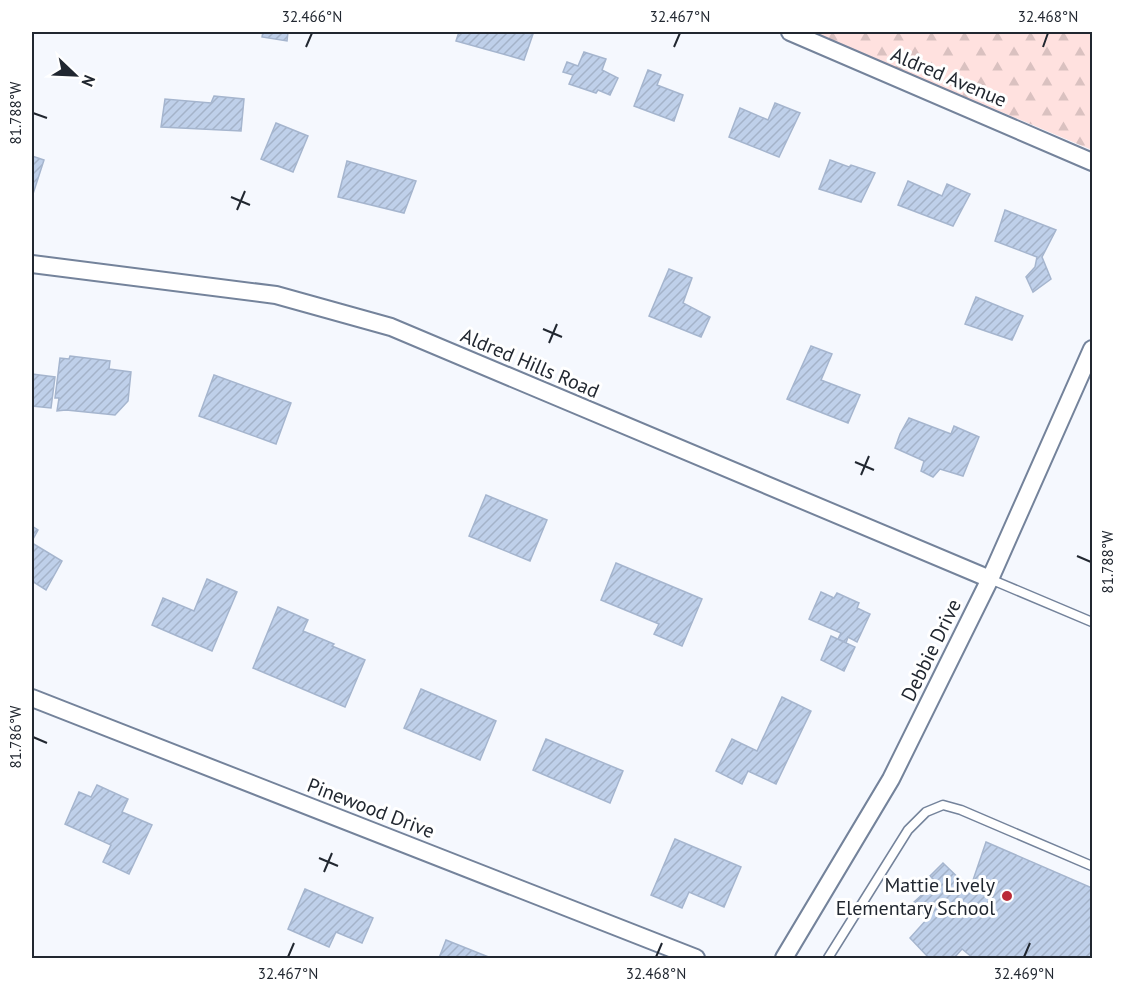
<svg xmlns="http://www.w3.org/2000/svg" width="1124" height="990" font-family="'PT Sans',sans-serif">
	<defs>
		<pattern id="forest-firs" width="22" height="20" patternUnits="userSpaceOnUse" patternTransform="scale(1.5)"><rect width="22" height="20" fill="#ffe1df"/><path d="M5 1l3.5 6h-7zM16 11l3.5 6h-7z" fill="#dac1c0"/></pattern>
		<pattern id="building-hatch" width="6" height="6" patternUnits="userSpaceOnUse" patternTransform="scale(1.5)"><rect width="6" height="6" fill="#bfd0ea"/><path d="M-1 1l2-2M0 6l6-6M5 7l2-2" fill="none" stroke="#a4b3c9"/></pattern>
	</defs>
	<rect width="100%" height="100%" fill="#f5f8fe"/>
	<path fill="url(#forest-firs)" d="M 811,32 L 1092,32 L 1092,150 Z"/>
	<g fill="url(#building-hatch)" stroke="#a5b5ce" stroke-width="1.5">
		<path d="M 263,32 L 288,32 L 287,41 L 262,37 Z"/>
		<path d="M 459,32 L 524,32 L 533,34 L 524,60 L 456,41 Z"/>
		<path d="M 584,52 L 606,59 L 602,70 L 618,78 L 610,95 L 598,90 L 596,93 L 569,84 L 573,75 L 563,72 L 567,62 L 578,66 Z"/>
		<path d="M 648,70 L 661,75 L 657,85 L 683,95 L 674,121 L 634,106 Z"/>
		<path d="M 214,96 L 244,99 L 241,131 L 161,127 L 165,99 L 211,103 Z"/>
		<path d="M 775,103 L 800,113 L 779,157 L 729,137 L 740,108 L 768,120 Z"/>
		<path d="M 276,123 L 308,136 L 293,172 L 261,159 Z"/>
		<path d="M 32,156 L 44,160 L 32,197 Z"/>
		<path d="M 830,160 L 849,167 L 851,165 L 875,173 L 861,202 L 819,189 Z"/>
		<path d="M 347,161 L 416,181 L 404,213 L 338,197 Z"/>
		<path d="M 908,181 L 942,196 L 947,184 L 970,194 L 953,226 L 898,205 Z"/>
		<path d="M 1005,210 L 1056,230 L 1042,257 L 1051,279 L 1033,292 L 1026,277 L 1035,267 L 1037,257 L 995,241 Z"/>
		<path d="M 669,269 L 692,278 L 683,303 L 710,317 L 701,337 L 649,316 Z"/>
		<path d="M 976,297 L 1023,316 L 1012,340 L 965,324 Z"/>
		<path d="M 811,346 L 832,354 L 821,380 L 860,395 L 848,423 L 787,399 Z"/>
		<path d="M 70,356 L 110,361 L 109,369 L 131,372 L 128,401 L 115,415 L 66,410 L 57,411 L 59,398 L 55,398 L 60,358 L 69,359 Z"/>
		<path d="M 32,374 L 55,377 L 51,408 L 32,406 Z"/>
		<path d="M 214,375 L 291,403 L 276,444 L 199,416 Z"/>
		<path d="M 909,418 L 951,434 L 954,426 L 979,437 L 963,476 L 940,469 L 933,477 L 921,471 L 924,461 L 895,448 L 900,434 Z"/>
		<path d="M 486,495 L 547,520 L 530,561 L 469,536 Z"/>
		<path d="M 32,526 L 38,530 L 32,541 Z"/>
		<path d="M 32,543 L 62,561 L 46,590 L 32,581 Z"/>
		<path d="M 616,563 L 702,599 L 682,646 L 654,634 L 659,624 L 601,600 Z"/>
		<path d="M 207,579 L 237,592 L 212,651 L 152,625 L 163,598 L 194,611 Z"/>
		<path d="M 821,592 L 834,598 L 837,593 L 859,603 L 857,608 L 870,614 L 857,642 L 848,637 L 846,643 L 838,639 L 841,633 L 809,619 Z"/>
		<path d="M 278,607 L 308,620 L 303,631 L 334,644 L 332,646 L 365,660 L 345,707 L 253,668 Z"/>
		<path d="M 831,636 L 855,647 L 844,671 L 821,660 Z"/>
		<path d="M 421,689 L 496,721 L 480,760 L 404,728 Z"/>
		<path d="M 782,697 L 811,711 L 776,784 L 748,771 L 742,784 L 716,771 L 732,739 L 757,751 Z"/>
		<path d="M 546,739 L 623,771 L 610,803 L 533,770 Z"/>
		<path d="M 97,785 L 128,799 L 122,812 L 152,825 L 129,874 L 103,862 L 111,845 L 65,824 L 79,792 L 91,797 Z"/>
		<path d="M 675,839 L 741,867 L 724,907 L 689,892 L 682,908 L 651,895 Z"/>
		<path d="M 986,842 L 1092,888 L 1092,958 L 973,958 L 962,949 L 954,958 L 929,958 L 910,938 L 928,918 L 914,902 L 936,882 L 930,876 L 943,863 L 970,889 Z"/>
		<path d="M 305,889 L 373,918 L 362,943 L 336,932 L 329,947 L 288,929 Z"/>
		<path d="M 446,940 L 491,958 L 439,958 Z"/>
	</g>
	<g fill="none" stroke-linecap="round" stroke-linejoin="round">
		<defs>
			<g id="lane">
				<path d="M 990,579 L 1092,622"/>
				<path d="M 828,958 L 908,830 L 926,812 L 943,805 L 961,810 L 1092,866"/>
			</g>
			<g id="street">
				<path d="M 790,32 L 1092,162"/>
				<path d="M 32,264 L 276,295 L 391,327 L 990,579"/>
				<path d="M 32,698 L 696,958"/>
				<path d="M 784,958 L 891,779 L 990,579 L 1092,349"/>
			</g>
		</defs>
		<use href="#lane" stroke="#74839b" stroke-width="11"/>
		<use href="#street" stroke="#74839b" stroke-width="20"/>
		<use href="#lane" stroke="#fff" stroke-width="8"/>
		<use href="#street" stroke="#fff" stroke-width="16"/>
	</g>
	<path fill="none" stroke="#212730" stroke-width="2" d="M 306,47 L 312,33M 674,47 L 680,33M 1043,47 L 1048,33M 33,113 L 47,118M 231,197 L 250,205M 237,210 L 245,191M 543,329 L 562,337M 549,343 L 557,324M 855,462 L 874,470M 861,475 L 869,456M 1077,556 L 1091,562M 33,737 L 47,743M 319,858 L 338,866M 324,872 L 332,853M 288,957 L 294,943M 656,957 L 662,943M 1024,957 L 1030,943"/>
	<circle fill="#ba2a38" stroke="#fff" stroke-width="2" cx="1007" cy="896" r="6"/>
	<g text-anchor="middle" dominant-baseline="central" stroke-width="6" stroke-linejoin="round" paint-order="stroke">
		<g font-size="20" fill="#212730" stroke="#fff">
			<text transform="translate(949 77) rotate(23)">Aldred Avenue</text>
			<text transform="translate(530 363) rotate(23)">Aldred Hills Road</text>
			<text transform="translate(931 650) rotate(-64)">Debbie Drive</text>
			<text transform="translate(371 808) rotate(21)">Pinewood Drive</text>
		</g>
		<g font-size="20" fill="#212730" stroke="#fff" text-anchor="end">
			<text x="995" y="885">Mattie Lively<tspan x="995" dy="23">Elementary School</tspan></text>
		</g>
	</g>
	<rect width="1124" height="990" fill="none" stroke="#ffffff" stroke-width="66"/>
	<g transform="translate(75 75) rotate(113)" stroke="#ffffff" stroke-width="4.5" paint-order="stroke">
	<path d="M0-4.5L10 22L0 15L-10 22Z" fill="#212730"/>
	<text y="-9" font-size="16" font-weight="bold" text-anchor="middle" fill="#212730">N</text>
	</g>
	<rect x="33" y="33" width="1058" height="924" fill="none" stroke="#212730" stroke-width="2"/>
	<g font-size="15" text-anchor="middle" fill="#212730">
		<text x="312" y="22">32.466°N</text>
		<text x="680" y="22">32.467°N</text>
		<text x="1048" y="22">32.468°N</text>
		<text transform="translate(16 113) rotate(-90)" y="5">81.788°W</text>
		<text transform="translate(1108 562) rotate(-90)" y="5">81.788°W</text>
		<text transform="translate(16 737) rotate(-90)" y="5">81.786°W</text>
		<text x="288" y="979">32.467°N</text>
		<text x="656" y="979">32.468°N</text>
		<text x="1024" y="979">32.469°N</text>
	</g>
</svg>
